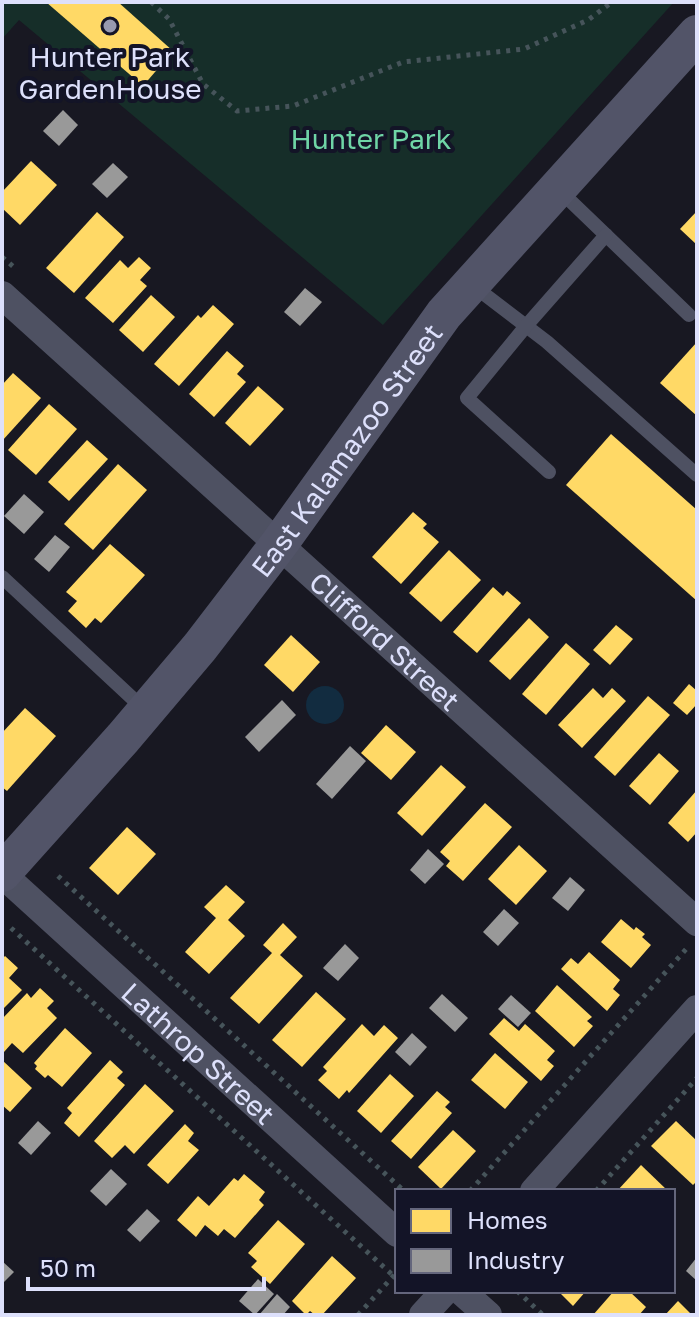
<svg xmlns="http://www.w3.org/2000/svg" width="699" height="1317" font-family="'Golos Text',sans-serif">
	<rect width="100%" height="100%" fill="#181822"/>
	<path fill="#162e29" d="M 2,2 L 674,2 L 383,325 L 19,20 L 2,39 Z"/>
	<circle fill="#122c40" cx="325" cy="705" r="19"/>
	<g fill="#ffd966">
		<path d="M 46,2 L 118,2 L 173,51 L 143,86 Z"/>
		<path d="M 31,161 L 57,185 L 20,225 L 2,208 L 2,192 Z"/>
		<path d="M 697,211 L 697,245 L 680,229 Z"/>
		<path d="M 97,212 L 124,237 L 74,293 L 46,268 Z"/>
		<path d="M 139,257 L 151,268 L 140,280 L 147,286 L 113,323 L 85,298 L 120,260 L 128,268 Z"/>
		<path d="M 151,295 L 175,317 L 143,352 L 119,330 Z"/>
		<path d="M 213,305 L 234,324 L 179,386 L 154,364 L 198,315 L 201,318 Z"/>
		<path d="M 697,342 L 697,416 L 660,383 Z"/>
		<path d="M 227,351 L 244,366 L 237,374 L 246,382 L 214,417 L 189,394 Z"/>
		<path d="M 13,373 L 41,398 L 2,441 L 2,385 Z"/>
		<path d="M 258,386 L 284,409 L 250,446 L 225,423 Z"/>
		<path d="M 49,404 L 77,429 L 36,475 L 8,450 Z"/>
		<path d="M 611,434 L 697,510 L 697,601 L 566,485 Z"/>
		<path d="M 87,440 L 108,459 L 69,501 L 48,482 Z"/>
		<path d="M 118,464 L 147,490 L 93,550 L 64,524 Z"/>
		<path d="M 413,512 L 427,524 L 423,528 L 439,542 L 401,584 L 372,557 Z"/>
		<path d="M 110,544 L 145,575 L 101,623 L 95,618 L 86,628 L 68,611 L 77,601 L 66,592 Z"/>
		<path d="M 449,550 L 481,580 L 441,622 L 409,593 Z"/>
		<path d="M 493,587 L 503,596 L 507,591 L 521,603 L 477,653 L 453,632 Z"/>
		<path d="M 529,618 L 549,637 L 510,680 L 489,661 Z"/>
		<path d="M 616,625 L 633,639 L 610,665 L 593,650 Z"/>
		<path d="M 291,635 L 320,662 L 293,692 L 264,665 Z"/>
		<path d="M 566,643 L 590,664 L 546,715 L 522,694 Z"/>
		<path d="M 689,684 L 697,691 L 697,704 L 687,715 L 673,703 Z"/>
		<path d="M 593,688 L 603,698 L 612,688 L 626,701 L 582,748 L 558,725 Z"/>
		<path d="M 648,696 L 670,715 L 615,776 L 594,757 Z"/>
		<path d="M 25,708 L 56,736 L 7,791 L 2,787 L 2,733 Z"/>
		<path d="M 386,725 L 416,752 L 391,780 L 361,753 Z"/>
		<path d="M 659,753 L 679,771 L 650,805 L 629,786 Z"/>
		<path d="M 441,765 L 466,787 L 422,836 L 397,813 Z"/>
		<path d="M 697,790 L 697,832 L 688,842 L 668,823 Z"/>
		<path d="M 485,803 L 512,827 L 463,881 L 446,866 L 450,861 L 440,852 Z"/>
		<path d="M 127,827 L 156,854 L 118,895 L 89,868 Z"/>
		<path d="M 519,845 L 547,871 L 516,905 L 488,879 Z"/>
		<path d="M 226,885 L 245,902 L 228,920 L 245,936 L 209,974 L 185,952 L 216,918 L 204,907 Z"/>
		<path d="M 621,919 L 634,930 L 636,927 L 645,934 L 642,937 L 651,945 L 631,968 L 601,942 Z"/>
		<path d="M 283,923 L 297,937 L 280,955 L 303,976 L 259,1024 L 230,998 L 272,953 L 263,945 Z"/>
		<path d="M 589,952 L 620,980 L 613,989 L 620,995 L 607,1011 L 561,969 L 571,958 L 578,964 Z"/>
		<path d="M 5,956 L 18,968 L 9,978 L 22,990 L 2,1010 L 2,959 Z"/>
		<path d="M 557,985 L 592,1017 L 587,1021 L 593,1026 L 574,1047 L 535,1011 Z"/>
		<path d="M 40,988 L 54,1001 L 47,1008 L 57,1018 L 23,1053 L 12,1043 L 4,1052 L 2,1019 L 27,993 L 31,998 Z"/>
		<path d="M 316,992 L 346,1019 L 302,1067 L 272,1040 Z"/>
		<path d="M 504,1018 L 519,1031 L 525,1024 L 555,1051 L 547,1060 L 554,1066 L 541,1081 L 489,1034 Z"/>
		<path d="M 362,1024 L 374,1036 L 384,1025 L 398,1038 L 349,1093 L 347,1090 L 339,1099 L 318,1080 L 327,1071 L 323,1067 Z"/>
		<path d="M 65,1028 L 92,1053 L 62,1087 L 48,1075 L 45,1078 L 35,1069 L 37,1066 L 34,1063 Z"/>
		<path d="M 495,1053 L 528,1082 L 505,1109 L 471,1080 Z"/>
		<path d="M 2,1060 L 32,1088 L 10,1112 L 2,1105 Z"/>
		<path d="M 110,1060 L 123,1072 L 117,1078 L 125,1085 L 79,1137 L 64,1123 L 72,1113 L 67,1108 Z"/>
		<path d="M 390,1074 L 414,1096 L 381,1133 L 357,1111 Z"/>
		<path d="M 145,1084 L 174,1111 L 134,1154 L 125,1145 L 112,1158 L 94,1141 Z"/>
		<path d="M 437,1091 L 450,1102 L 445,1107 L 452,1113 L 411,1159 L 391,1141 Z"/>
		<path d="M 676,1121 L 697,1141 L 697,1181 L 693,1185 L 651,1146 Z"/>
		<path d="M 185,1124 L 194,1133 L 188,1141 L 199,1150 L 168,1184 L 147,1165 Z"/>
		<path d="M 453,1130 L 476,1151 L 441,1189 L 418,1167 Z"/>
		<path d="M 641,1165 L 668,1191 L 617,1191 Z"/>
		<path d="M 244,1174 L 265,1192 L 259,1200 L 264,1205 L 235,1238 L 224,1229 L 218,1236 L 205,1225 L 196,1237 L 177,1220 L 198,1196 L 209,1206 L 234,1178 L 238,1181 Z"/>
		<path d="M 278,1220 L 305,1244 L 270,1284 L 251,1267 L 257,1261 L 248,1253 Z"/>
		<path d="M 332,1256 L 356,1278 L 322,1315 L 315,1315 L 310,1311 L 306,1315 L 292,1301 Z"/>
		<path d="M 558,1291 L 586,1291 L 573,1306 Z"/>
		<path d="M 614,1291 L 629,1291 L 646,1307 L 639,1315 L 593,1315 Z"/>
		<path d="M 678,1301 L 692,1315 L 665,1315 Z"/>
	</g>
	<g fill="#999">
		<path d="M 63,110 L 78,125 L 59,146 L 43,131 Z"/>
		<path d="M 113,163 L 128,177 L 107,198 L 92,184 Z"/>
		<path d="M 305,288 L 322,302 L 300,326 L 284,312 Z"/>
		<path d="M 24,494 L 44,512 L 24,534 L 4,516 Z"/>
		<path d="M 55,535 L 70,547 L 49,572 L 34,559 Z"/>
		<path d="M 282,700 L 296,715 L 259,752 L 245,737 Z"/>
		<path d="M 350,746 L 366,761 L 332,799 L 316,784 Z"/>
		<path d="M 428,849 L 444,864 L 425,884 L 410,870 Z"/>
		<path d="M 570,877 L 585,890 L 568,911 L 552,898 Z"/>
		<path d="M 504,909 L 519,923 L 498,946 L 483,932 Z"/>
		<path d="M 345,944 L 359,958 L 338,981 L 323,968 Z"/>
		<path d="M 442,994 L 468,1018 L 455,1032 L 429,1008 Z"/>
		<path d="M 511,995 L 531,1013 L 518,1027 L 498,1009 Z"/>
		<path d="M 412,1033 L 427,1047 L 410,1066 L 395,1052 Z"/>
		<path d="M 38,1121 L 51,1133 L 31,1155 L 18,1143 Z"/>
		<path d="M 111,1169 L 127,1184 L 106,1206 L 90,1191 Z"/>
		<path d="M 147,1209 L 160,1221 L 140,1242 L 127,1230 Z"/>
		<path d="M 697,1257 L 697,1281 L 686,1271 Z"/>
		<path d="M 2,1261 L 14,1272 L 2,1284 Z"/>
		<path d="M 258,1279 L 274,1294 L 255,1315 L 239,1301 Z"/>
		<path d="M 277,1294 L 290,1307 L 283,1315 L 259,1315 Z"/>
	</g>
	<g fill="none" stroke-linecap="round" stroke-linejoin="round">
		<g stroke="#46545a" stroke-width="5" stroke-dasharray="4 6" stroke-linecap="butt">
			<path d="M 151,2 L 169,19 L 203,84 L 237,111 L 293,106 L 403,62 L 524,49 L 588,20 L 612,2"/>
			<path d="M 2,257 L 15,268"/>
			<path d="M 58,876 L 404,1191"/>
			<path d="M 11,928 L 397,1279"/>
			<path d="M 470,1191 L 688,947"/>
			<path d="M 596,1191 L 697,1078"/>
			<path d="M 517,1291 L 543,1315"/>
			<path d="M 358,1315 L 397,1272"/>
		</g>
		<g stroke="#4e5162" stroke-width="14">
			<path d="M 558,189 L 689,315"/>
			<path d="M 471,284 L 547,342 L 697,475"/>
			<path d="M 549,472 L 467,398 L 526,326 L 606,235"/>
			<path d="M 2,577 L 145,710"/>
		</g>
		<g stroke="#4e5162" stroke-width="28">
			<path id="s1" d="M 2,295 L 697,922"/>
			<path id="s2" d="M 2,874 L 397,1233"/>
			<path d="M 534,1191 L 697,1009"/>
			<path d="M 461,1291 L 488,1315"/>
			<path d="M 423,1315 L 445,1291"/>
		</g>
		<path stroke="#525468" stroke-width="38" id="s3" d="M 2,873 L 123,738 L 200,647 L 279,544 L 444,314 L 697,34"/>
	</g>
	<circle fill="#989aaf" stroke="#131427" stroke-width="3" cx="110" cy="26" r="8"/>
	<g text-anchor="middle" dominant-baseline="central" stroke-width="8" stroke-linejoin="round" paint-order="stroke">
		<g font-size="28" fill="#dde0fb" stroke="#131427">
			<text x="110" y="56">Hunter Park<tspan x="110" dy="32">GardenHouse</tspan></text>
		</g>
		<g font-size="28" fill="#6fd5a6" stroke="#131427">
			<text x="371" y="138">Hunter Park</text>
		</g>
		<g font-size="28" fill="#dde0fb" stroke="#131427">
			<text stroke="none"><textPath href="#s3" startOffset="546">East Kalamazoo Street</textPath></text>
			<text stroke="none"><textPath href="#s1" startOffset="516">Clifford Street</textPath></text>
			<text stroke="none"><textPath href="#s2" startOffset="266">Lathrop Street</textPath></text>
		</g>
	</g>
	<rect width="699" height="1317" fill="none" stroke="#dde0fb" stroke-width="8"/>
	<rect x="395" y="1189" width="280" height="104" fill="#131427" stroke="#64667c" stroke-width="2"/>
	<rect x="411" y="1209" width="40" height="24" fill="#ffd966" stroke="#64667c" stroke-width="2"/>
	<text x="467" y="1229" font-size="24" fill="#dde0fb">Homes</text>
	<rect x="411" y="1249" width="40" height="24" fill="#999999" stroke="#64667c" stroke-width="2"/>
	<text x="467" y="1269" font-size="24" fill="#dde0fb">Industry</text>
	<path d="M28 1277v12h236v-12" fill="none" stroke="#dde0fb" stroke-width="4"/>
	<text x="40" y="1277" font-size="24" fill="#dde0fb" stroke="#131427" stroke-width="6" paint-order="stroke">50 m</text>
</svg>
